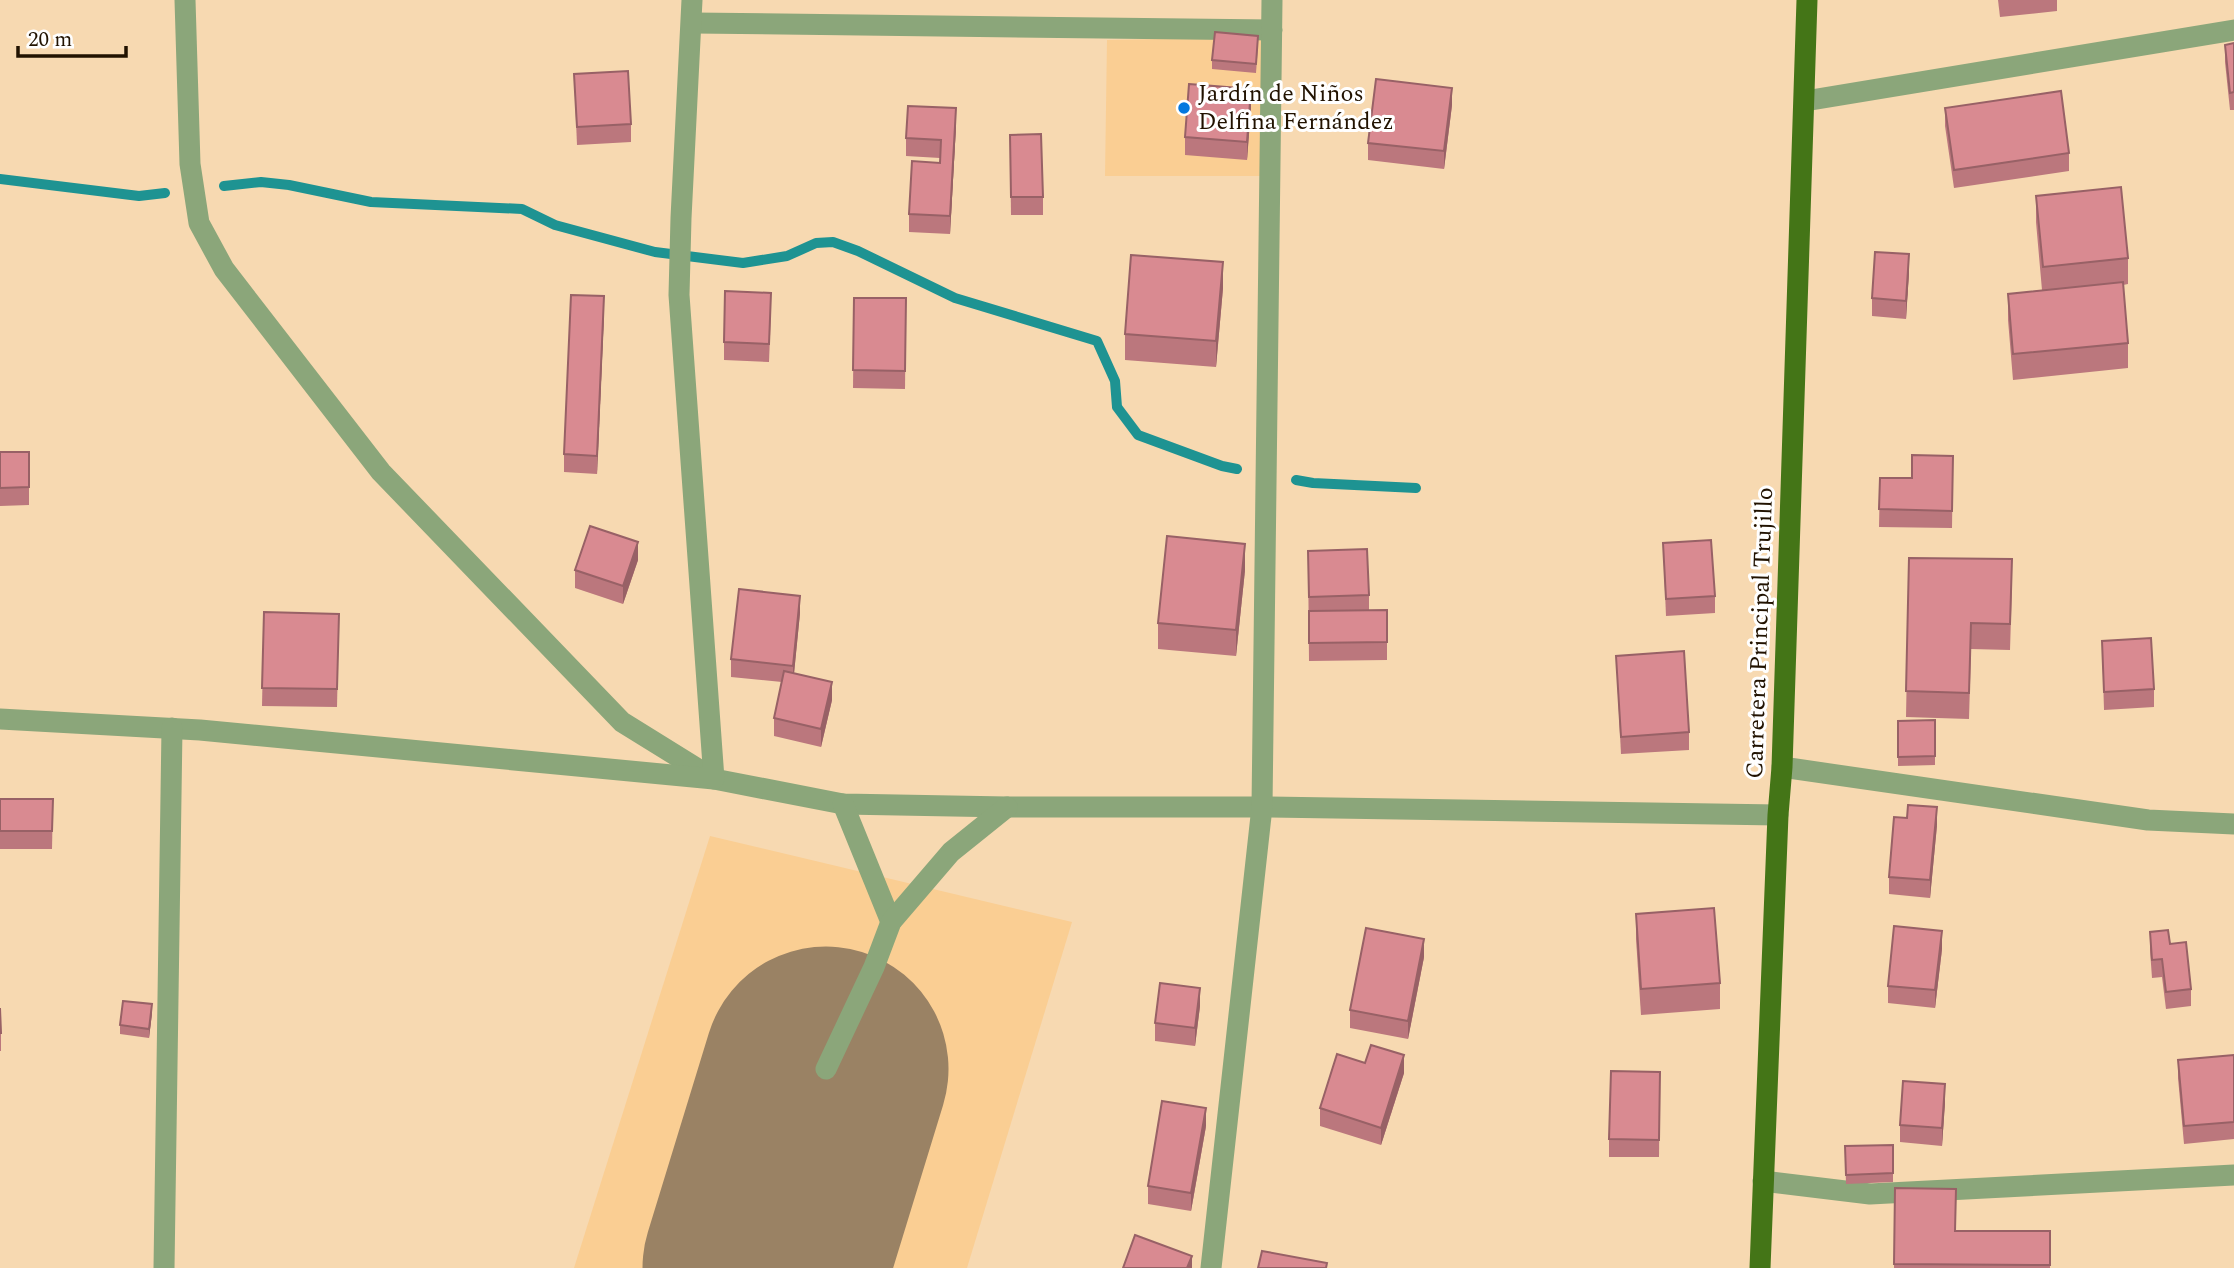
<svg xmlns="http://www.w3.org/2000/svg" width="2234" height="1268" font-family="Spectral,serif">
	<rect width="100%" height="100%" fill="#f7d9b1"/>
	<g fill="#face93">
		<path d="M 1263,37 L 1260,176 L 1105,176 L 1107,40 Z"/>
		<path d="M 710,836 L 1072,922 L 967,1268 L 574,1268 Z"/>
	</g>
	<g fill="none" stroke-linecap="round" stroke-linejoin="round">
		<g stroke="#1e9392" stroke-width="10">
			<path d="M 0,179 L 139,196 L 165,193"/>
			<path d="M 224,186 L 261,182 L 289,185 L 371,202 L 522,209 L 555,225 L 655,252 L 743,263 L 787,256 L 816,243 L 833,242 L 858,251 L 955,298 L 1097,341 L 1115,381 L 1117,407 L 1138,435 L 1222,466 L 1237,469"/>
			<path d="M 1296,480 L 1313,483 L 1416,488"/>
		</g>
		<path stroke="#9a8264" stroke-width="245" d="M 765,1268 L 826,1069"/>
		<g stroke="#8ba67a" stroke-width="21">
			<path d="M 185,0 L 190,164 L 199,223 L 224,269 L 381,472 L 622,722 L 714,779 L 843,804 L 1007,807 L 1262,807 L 1778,815"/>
			<path d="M 693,23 L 1272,30"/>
			<path d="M 1805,101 L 2234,30"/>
			<path d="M 0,719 L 200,730 L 714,779 L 679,295 L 681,218 L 692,0"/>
			<path d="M 1782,767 L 2148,820 L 2234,824"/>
			<path d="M 843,804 L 891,922"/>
			<path d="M 826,1069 L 874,967 L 891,922 L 951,852 L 1007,807"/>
			<path d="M 1763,1181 L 1870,1194 L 2234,1175"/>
			<path d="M 164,1268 L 172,728"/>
			<path d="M 1211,1268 L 1262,807 L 1272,0"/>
		</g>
		<path stroke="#447517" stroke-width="21" d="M 1760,1268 L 1778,815 L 1782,767 L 1807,0"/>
	</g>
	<g fill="#bb777d">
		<path d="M 1998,0 L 2057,0 L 2057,11 L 2000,17 Z"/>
		<path d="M 2234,43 L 2234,110 L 2230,110 L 2225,62 L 2225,45 Z"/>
		<path d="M 1258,45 L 1256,73 L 1212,69 L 1212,60 Z"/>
		<path d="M 574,74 L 631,124 L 631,142 L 577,145 Z"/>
		<path d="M 1452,105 L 1444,169 L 1368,160 L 1368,143 Z"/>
		<path d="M 1251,107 L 1247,160 L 1185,155 L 1185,137 Z"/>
		<path d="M 1945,108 L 2069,153 L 2069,171 L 1954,188 L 1945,126 Z"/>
		<path d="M 956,126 L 950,234 L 909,232 L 909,214 L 940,163 L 940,158 L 906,156 L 906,138 Z"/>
		<path d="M 1010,135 L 1043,197 L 1043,215 L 1011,215 Z"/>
		<path d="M 2036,196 L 2128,258 L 2128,284 L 2123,285 L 2128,343 L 2128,368 L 2013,380 L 2008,320 L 2008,294 L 2042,290 L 2036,222 Z"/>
		<path d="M 1909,272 L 1906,319 L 1872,316 L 1872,298 Z"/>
		<path d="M 1223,288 L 1216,367 L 1125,360 L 1125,334 Z"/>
		<path d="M 854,298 L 906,298 L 905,389 L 853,388 Z"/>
		<path d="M 771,311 L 769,362 L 724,360 L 724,342 Z"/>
		<path d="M 604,314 L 597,474 L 564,472 L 564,454 Z"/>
		<path d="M 0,452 L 29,452 L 29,505 L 0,506 Z"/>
		<path d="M 1953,456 L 1952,528 L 1879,527 L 1880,478 L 1912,478 Z"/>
		<path d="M 1663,543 L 1715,596 L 1715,613 L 1666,616 Z"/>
		<path d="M 1308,551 L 1369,595 L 1369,610 L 1387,610 L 1387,660 L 1309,661 Z"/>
		<path d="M 1909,558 L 2012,585 L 2010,650 L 1971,649 L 1969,719 L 1906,717 Z"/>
		<path d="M 638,560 L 623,604 L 575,588 L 575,570 Z"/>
		<path d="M 1245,570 L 1236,656 L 1158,649 L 1158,623 Z"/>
		<path d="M 264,612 L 339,614 L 337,707 L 262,706 Z"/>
		<path d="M 800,613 L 794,673 L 832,700 L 821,747 L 774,736 L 774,718 L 782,682 L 731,677 L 731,659 Z"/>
		<path d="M 2102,641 L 2154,689 L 2154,707 L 2104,710 Z"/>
		<path d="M 1616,656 L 1689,732 L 1689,750 L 1621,754 Z"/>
		<path d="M 1935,720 L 1935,765 L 1898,766 L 1898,721 Z"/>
		<path d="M 0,799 L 53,799 L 52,849 L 0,849 Z"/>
		<path d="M 1937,825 L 1930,898 L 1889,894 L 1889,877 Z"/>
		<path d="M 1636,914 L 1720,983 L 1720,1009 L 1641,1015 L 1636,939 Z"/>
		<path d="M 2150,932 L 2170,944 L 2191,989 L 2191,1006 L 2166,1009 L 2162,977 L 2152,978 L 2150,950 Z"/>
		<path d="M 1942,949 L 1935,1008 L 1888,1003 L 1888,986 Z"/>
		<path d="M 1424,957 L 1408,1039 L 1350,1028 L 1350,1010 Z"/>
		<path d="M 1200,1006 L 1195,1046 L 1155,1041 L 1155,1023 Z"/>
		<path d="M 0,1008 L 1,1033 L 1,1051 L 0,1051 Z"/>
		<path d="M 152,1013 L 149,1038 L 120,1034 L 120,1025 Z"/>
		<path d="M 2234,1055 L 2234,1139 L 2184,1144 L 2178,1078 L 2178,1060 Z"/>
		<path d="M 1365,1063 L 1404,1073 L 1381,1145 L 1320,1126 L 1320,1108 Z"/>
		<path d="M 1660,1072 L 1659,1157 L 1609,1157 L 1609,1139 Z"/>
		<path d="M 1945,1102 L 1942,1146 L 1900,1142 L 1900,1125 Z"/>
		<path d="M 1206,1126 L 1191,1211 L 1148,1204 L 1148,1186 Z"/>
		<path d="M 1893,1145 L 1893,1182 L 1846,1184 L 1845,1146 Z"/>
		<path d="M 1955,1231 L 2050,1231 L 2050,1268 L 1894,1268 L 1894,1264 Z"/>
	</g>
	<g fill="#986166">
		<path d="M 1452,88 L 1452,105 L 1444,169 L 1444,151 Z"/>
		<path d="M 1251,89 L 1251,107 L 1247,160 L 1247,142 Z"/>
		<path d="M 956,108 L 956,126 L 950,234 L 950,216 Z"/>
		<path d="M 1909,254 L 1909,272 L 1906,319 L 1906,301 Z"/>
		<path d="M 1223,262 L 1223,288 L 1216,367 L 1216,341 Z"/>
		<path d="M 604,296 L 604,314 L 597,474 L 597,456 Z"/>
		<path d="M 638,542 L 638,560 L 623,604 L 623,586 Z"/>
		<path d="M 1245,544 L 1245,570 L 1236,656 L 1236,630 Z"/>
		<path d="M 800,596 L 800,613 L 793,684 L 793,666 Z"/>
		<path d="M 832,682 L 832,700 L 821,747 L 821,729 Z"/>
		<path d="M 1937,807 L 1937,825 L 1930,898 L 1930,880 Z"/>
		<path d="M 1942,931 L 1942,949 L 1935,1008 L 1935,990 Z"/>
		<path d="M 1424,939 L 1424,957 L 1408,1039 L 1408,1021 Z"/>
		<path d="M 1200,988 L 1200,1006 L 1195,1046 L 1195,1028 Z"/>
		<path d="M 152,1004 L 152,1013 L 149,1038 L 149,1029 Z"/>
		<path d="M 1404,1055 L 1404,1073 L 1381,1145 L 1381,1128 Z"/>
		<path d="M 1945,1084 L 1945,1102 L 1942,1146 L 1942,1128 Z"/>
		<path d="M 1206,1108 L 1206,1126 L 1191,1211 L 1191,1193 Z"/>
		<path d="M 1192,1256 L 1192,1268 L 1187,1268 Z"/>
	</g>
	<g fill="#d98a91" stroke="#986166" stroke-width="2">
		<path d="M 1215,32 L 1258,36 L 1256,64 L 1212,60 Z"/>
		<path d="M 2234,43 L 2234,92 L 2230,93 L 2225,45 Z"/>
		<path d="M 628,71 L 631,124 L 577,127 L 574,74 Z"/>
		<path d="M 1376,79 L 1452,88 L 1444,151 L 1368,143 Z"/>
		<path d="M 1189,84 L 1251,89 L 1247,142 L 1185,137 Z"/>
		<path d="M 2061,91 L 2069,153 L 1954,170 L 1945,108 Z"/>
		<path d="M 908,106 L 956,108 L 950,216 L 909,214 L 912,161 L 940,163 L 941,140 L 906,138 Z"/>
		<path d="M 1041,134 L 1043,197 L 1011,197 L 1010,135 Z"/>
		<path d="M 2121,187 L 2128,258 L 2043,267 L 2036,196 Z"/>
		<path d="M 1875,252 L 1909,254 L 1906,301 L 1872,298 Z"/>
		<path d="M 1131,255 L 1223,262 L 1216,341 L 1125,334 Z"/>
		<path d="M 2123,282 L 2128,343 L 2013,354 L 2008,294 Z"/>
		<path d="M 725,291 L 771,293 L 769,344 L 724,342 Z"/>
		<path d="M 571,295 L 604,296 L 597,456 L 564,454 Z"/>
		<path d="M 854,298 L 906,298 L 905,371 L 853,370 Z"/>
		<path d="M 0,452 L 29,452 L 29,487 L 0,488 Z"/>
		<path d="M 1912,455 L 1953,456 L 1952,511 L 1879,509 L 1880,478 L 1912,478 Z"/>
		<path d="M 590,526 L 638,542 L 623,586 L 575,570 Z"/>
		<path d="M 1167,536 L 1245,544 L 1236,630 L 1158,623 Z"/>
		<path d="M 1711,540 L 1715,596 L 1666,599 L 1663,543 Z"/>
		<path d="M 1367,549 L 1369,595 L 1309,597 L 1308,551 Z"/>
		<path d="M 1909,558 L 2012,559 L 2010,624 L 1971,623 L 1969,693 L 1906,691 Z"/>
		<path d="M 739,589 L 800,596 L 793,666 L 731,659 Z"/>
		<path d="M 1387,610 L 1387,642 L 1309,643 L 1309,611 Z"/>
		<path d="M 264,612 L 339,614 L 337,689 L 262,688 Z"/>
		<path d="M 2151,638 L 2154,689 L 2104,692 L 2102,641 Z"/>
		<path d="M 1684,651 L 1689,732 L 1621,737 L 1616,656 Z"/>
		<path d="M 784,671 L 832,682 L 821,729 L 774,718 Z"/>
		<path d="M 1935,720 L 1935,756 L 1898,757 L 1898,721 Z"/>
		<path d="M 0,799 L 53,799 L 52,831 L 0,831 Z"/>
		<path d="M 1908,805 L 1937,807 L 1930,880 L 1889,877 L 1894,817 L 1907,818 Z"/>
		<path d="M 1714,908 L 1720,983 L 1641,989 L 1636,914 Z"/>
		<path d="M 1894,926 L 1942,931 L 1935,990 L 1888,986 Z"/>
		<path d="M 1366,928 L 1424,939 L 1408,1021 L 1350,1010 Z"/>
		<path d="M 2168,930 L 2170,944 L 2186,942 L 2191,989 L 2166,992 L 2162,959 L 2152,960 L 2150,932 Z"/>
		<path d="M 1160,983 L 1200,988 L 1195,1028 L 1155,1023 Z"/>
		<path d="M 123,1001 L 152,1004 L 149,1029 L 120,1025 Z"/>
		<path d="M 0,1008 L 1,1033 L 0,1033 Z"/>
		<path d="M 1371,1045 L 1404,1055 L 1381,1128 L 1320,1108 L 1337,1054 L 1365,1063 Z"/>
		<path d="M 2234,1055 L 2234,1122 L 2184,1126 L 2178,1060 Z"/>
		<path d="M 1611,1071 L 1660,1072 L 1659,1140 L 1609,1139 Z"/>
		<path d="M 1903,1081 L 1945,1084 L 1942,1128 L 1900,1125 Z"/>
		<path d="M 1162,1101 L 1206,1108 L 1191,1193 L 1148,1186 Z"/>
		<path d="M 1893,1145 L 1893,1173 L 1846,1175 L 1845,1146 Z"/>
		<path d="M 1895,1188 L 1956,1189 L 1955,1231 L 2050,1231 L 2050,1265 L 1894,1264 Z"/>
		<path d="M 1135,1235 L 1192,1256 L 1187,1268 L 1123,1268 Z"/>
		<path d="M 1262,1251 L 1327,1263 L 1326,1268 L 1258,1268 Z"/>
	</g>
	<circle fill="#0478df" stroke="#fff" stroke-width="2.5" cx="1184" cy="108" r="7"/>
	<g text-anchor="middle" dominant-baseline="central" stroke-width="6" stroke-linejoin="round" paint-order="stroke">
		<g font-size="24" fill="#211200" stroke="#fff" text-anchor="start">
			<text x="1198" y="94">Jardín de Niños<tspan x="1198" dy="28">Delfina Fernández</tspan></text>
		</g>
		<g font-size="24" fill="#211200" stroke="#fff">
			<text transform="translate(1760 633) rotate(-88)">Carretera Principal Trujillo</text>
		</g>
	</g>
	<path d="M18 46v10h108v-10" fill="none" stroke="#211200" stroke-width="3.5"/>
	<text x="28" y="46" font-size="21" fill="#211200" stroke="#ffffff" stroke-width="5" paint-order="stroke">20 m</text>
</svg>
